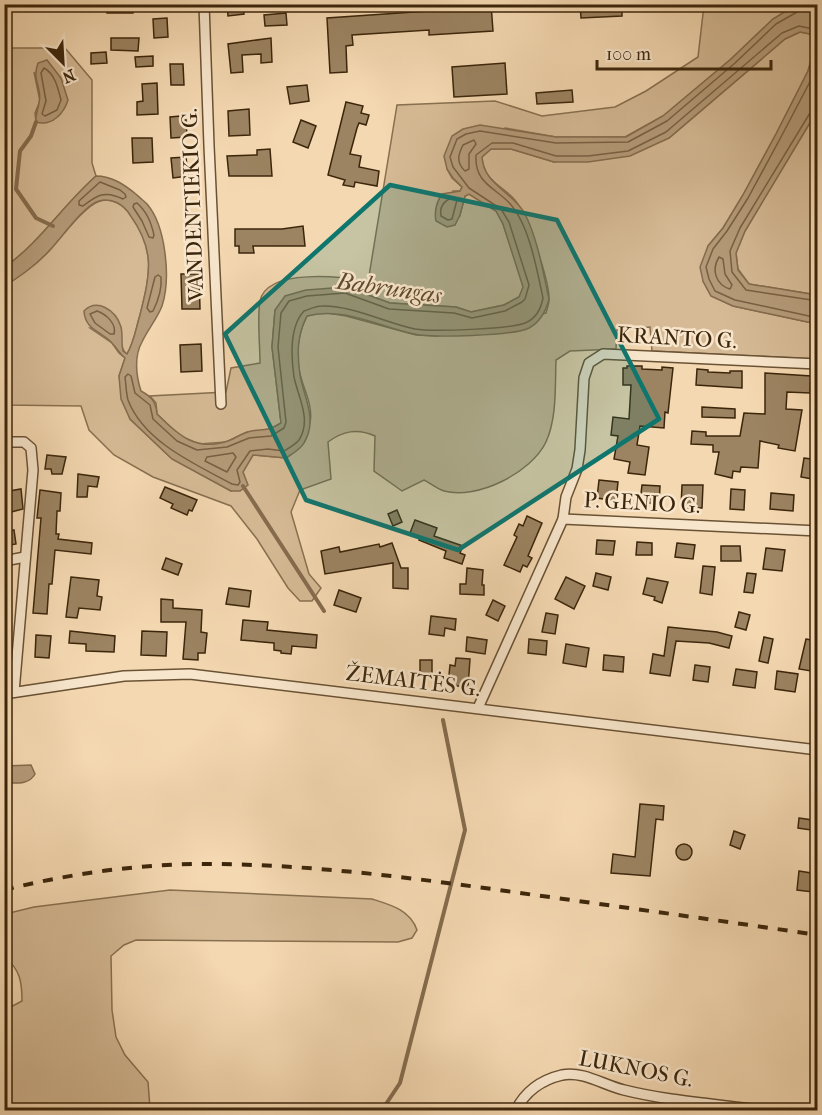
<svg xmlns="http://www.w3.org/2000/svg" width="822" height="1115" font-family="'IM FELL French Canon',serif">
	<rect width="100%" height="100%" fill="#f4d8b1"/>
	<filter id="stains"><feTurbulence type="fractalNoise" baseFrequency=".00333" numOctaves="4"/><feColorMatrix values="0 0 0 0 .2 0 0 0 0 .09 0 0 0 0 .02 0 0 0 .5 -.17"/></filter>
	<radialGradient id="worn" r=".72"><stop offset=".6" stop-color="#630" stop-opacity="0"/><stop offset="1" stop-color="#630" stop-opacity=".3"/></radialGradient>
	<g fill="#d5ba95" stroke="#887050" stroke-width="1.5" fill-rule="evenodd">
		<path d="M 704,5 L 802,5 L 791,8 L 773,19 L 731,59 L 663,116 L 625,137 L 556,137 L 505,128 L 447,169 L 452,178 L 462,187 L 460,191 L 453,191 L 460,215 L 465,196 L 469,194 L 496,211 L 503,224 L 524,287 L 519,297 L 504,305 L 471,312 L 456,307 L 390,303 L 346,287 L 275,310 L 272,347 L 281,423 L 269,430 L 247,432 L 226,442 L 199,444 L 180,436 L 157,414 L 156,403 L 150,396 L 226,392 L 231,368 L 260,363 C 260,345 257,317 260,301 C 267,267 344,277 368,282 L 397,105 L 495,101 L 542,116 L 615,107 L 646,91 L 698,57 Z"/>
		<path d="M 800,32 L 810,34 L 816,45 L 808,71 L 776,134 L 743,195 L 723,228 L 708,246 L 703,281 L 711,296 L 733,306 L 817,324 L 817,359 L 652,351 L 650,327 L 617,330 L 616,349 L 570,351 L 556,360 C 555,386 557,418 546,442 C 531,473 477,500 444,491 C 437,489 430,483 424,480 L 402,491 L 374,471 L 375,436 C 357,428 343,431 328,442 L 331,479 L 300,490 L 291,512 L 309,574 L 321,588 L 312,601 L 300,601 L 288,588 L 257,539 L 231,506 L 153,477 L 114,455 L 89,430 L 81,406 L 5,405 L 4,286 C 20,276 35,266 48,252 C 59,240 85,205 100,201 C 112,197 124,205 131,215 C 156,251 150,275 140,315 C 136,328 134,343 127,354 C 119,348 121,334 120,325 L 90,328 L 112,343 L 119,353 L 125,358 L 119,376 L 130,419 L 172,459 L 231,491 L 253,455 L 286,458 C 292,450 308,432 310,422 C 313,409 306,393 302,381 C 295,359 297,336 307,316 L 322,312 L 346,316 L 416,335 L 437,336 L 546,313 C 547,309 549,304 549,300 C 550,282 526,211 514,199 C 500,184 484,181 482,157 L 491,149 L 511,149 L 554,162 L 669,138 L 785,39 Z"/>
		<path d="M 5,48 L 65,48 L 92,80 L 92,163 L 96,176 C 64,204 40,242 5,267 ZM 34,72 L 53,120 L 36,122 L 35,113 L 40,101 Z"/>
		<path d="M 817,111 L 817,295 L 749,284 L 738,269 L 736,253 L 745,231 Z"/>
		<path d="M 170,890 L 372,899 C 391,905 410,910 417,930 L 412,938 L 398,942 L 136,940 L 124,945 L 111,956 L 112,1010 L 116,1037 L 125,1055 L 148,1082 L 150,1108 L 148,1110 L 5,1110 L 5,1075 L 8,1068 L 5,1062 L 5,1010 L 22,1001 C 22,982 20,969 5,958 L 5,914 L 34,907 Z"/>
	</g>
	<g fill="#b59b79" stroke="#856c4d" stroke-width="1.5">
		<path d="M 802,5 L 817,5 L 817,111 L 745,231 L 736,253 L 738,270 L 749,284 L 817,295 L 817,324 L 733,306 L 711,296 L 703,281 L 700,267 L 708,246 L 723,228 L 743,195 L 776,134 L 808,71 L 815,45 L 810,34 L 800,32 L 785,39 L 669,138 L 630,156 L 588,162 L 554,162 L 511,149 L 491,149 L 482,157 C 483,184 513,192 525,214 C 538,240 543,272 549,299 C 546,311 540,322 529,328 C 513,336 432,338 414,334 C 380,327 342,306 307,316 C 297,335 297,354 300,375 C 304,397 318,420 304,443 C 301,449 292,454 286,458 L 253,455 L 243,472 L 248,485 L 240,491 L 231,491 L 172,459 L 130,419 L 121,399 L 119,376 L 125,358 C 119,353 117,348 112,343 C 101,331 85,330 84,311 C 97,298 116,310 121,327 C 123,335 121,343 123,351 L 127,354 C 134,342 136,328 140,315 C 150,274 156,251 130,215 C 124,205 112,197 99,201 C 84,205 60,240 48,252 C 35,266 20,276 5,286 L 5,267 C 40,242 64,204 96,176 C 112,176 125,185 137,195 C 140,198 144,201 147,204 C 166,226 171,279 162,306 C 157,319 148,329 142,342 C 134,356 136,376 141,391 C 152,397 156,402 157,414 C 178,435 196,452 228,441 C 234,439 239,435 245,433 C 260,427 264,434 281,423 L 272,347 L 275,310 L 285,296 L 306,290 L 346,287 L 390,303 L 456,307 L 471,312 L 504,305 L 519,297 L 523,287 L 503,224 L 496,211 L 469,194 L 465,196 L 460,215 L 455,225 L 447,227 L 436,221 C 434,211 436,203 442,194 L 460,191 L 462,187 L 453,178 L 447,169 L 444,156 L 452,136 L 463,129 L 480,125 L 556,137 L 626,137 L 663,116 L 731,59 L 773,19 L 791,8 Z"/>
		<path d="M 47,60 L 61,78 L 68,100 C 64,113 52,127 36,122 C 35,114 38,110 39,103 C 43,87 31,81 38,63 Z"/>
		<path d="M 31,765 L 35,774 C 29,785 16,783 5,783 L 5,766 Z"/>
	</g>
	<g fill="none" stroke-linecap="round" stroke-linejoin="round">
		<g stroke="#786042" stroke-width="1.5">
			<path d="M 800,4 L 797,12 L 776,24 L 735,63 L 667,121 L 628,142 L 556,143 L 480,131 L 466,134 L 457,139 L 450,157 L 453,167 L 469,188 L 501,209 L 509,222 L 529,285 L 525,299 L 522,302 L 505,311 L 472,318 L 454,313 L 389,309 L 345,293 L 307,296 L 289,301 L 281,313 L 278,347 L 286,422 L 284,428 L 271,436 L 249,438 L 227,447 L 197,450 L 177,441 L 153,419 L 150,405 L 135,393 L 131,376 L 128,374 L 125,377 C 126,384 126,393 128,400 C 144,442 195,464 232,484 L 238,485 L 240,482 L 237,470 L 250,451 L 268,449 L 284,451 C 289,448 296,444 299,440 C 312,420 298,397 294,377 C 291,356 289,327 304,311 C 310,309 316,306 322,306 C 351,305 386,323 415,329 C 432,332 510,329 525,323 C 535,319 541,309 543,298 C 537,271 530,228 512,206 C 498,188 474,185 476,155 L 492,143 L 513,143 L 556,156 L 588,156 L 628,151 L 666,132 L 782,33 L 799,26 L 813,29 L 818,36"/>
			<path d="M 818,60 L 814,74 L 781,137 L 748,198 L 727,231 L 713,249 L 706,267 L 709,279 L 715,291 L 735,300 L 818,318"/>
			<path d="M 44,68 C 55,74 58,88 61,100 L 57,110 L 45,116 L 42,114 L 46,101 L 41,73 Z"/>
			<path d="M 818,109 L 810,113 L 740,228 L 730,251 L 732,272 L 746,290 L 818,301"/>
			<path d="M 474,140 L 476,144 L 469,154 L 469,169 L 465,171 C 456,162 458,155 463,145 Z"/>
			<path d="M 100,182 L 120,190 L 125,194 L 126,197 L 123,199 C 105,190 97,195 83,206 L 79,205 L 79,201 Z"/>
			<path d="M 454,197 L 457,200 L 452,219 L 448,220 L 441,216 C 439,205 445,200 454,197 Z"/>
			<path d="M 134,204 L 137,203 C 147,212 151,222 154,235 L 153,238 L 149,237 L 142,221 L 133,207 Z"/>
			<path d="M 719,257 L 723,259 L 725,274 L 732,285 L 730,289 C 716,285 711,270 719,257 Z"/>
			<path d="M 158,275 L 161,277 C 162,288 158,301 153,311 L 150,312 L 147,308 L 155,277 Z"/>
			<path d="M 97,311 C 106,314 117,324 114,334 L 110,334 L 95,323 L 90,314 Z"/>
			<path d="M 233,453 L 236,457 L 227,472 L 205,461 L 207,457 Z"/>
		</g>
		<g stroke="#856c4d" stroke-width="4">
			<path d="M 36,122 L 31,136 L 20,151 L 16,189 L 36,218 L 53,226"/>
			<path d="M 243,486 L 324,611"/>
			<path d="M 382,1110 L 400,1083 L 465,830 L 443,720"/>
		</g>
	</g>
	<g fill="#9c8361" stroke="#3c260b" stroke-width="1.5">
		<path d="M 107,4 L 134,4 L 133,13 L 107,13 Z"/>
		<path d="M 227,4 L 243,4 L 244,14 L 228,16 Z"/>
		<path d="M 427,4 L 491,4 L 493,31 L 429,35 L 429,30 L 352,35 L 353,45 L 346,46 L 347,72 L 330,73 L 327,18 L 428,11 Z"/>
		<path d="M 580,4 L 622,4 L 622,16 L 581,18 Z"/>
		<path d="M 286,13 L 287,25 L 265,26 L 264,15 Z"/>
		<path d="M 167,18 L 168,37 L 154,38 L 153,19 Z"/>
		<path d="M 111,38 L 139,38 L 138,51 L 111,50 Z"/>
		<path d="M 271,38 L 272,62 L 261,63 L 261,54 L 242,55 L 243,72 L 231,73 L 228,44 Z"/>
		<path d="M 106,52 L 107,63 L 91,64 L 91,53 Z"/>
		<path d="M 153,56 L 153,66 L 136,67 L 135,57 Z"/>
		<path d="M 505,63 L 507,94 L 454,97 L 452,67 Z"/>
		<path d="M 170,64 L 183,64 L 184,85 L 171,85 Z"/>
		<path d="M 157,83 L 158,114 L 137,115 L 137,102 L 143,101 L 142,84 Z"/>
		<path d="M 307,85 L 309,101 L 290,104 L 287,87 Z"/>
		<path d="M 572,90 L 573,102 L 537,104 L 536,93 Z"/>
		<path d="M 346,102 L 363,106 L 361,113 L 369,115 L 366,125 L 359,123 L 357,128 L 350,154 L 361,156 L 359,167 L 379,171 L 377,186 L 355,182 L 354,187 L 343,185 L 345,180 L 328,175 Z"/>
		<path d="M 249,109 L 250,135 L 229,136 L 228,111 Z"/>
		<path d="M 180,116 L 180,121 L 186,120 L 187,137 L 171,138 L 170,117 Z"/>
		<path d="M 301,120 L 316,126 L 308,148 L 293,142 Z"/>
		<path d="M 132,138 L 152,138 L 153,162 L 133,163 Z"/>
		<path d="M 270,149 L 272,176 L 229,176 L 227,156 L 257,155 L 257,150 Z"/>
		<path d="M 186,157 L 188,176 L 173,178 L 171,158 Z"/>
		<path d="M 303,226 L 305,246 L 253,246 L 254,253 L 239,253 L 239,246 L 235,246 L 235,229 L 282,229 Z"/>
		<path d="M 181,274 L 199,274 L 200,309 L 182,309 Z"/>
		<path d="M 201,344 L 202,371 L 181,372 L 180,345 Z"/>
		<path d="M 627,366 L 642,366 L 642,369 L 662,370 L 662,367 L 673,368 L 668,413 L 665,412 L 664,428 L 640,426 L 637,445 L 649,447 L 645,475 L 628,473 L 630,462 L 614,459 L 618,436 L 611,435 L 613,417 L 629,419 L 631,385 L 623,385 L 623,368 L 627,368 Z"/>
		<path d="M 697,369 L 708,370 L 708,372 L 730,373 L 730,371 L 742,371 L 742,388 L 696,385 Z"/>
		<path d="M 765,373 L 811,376 L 810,393 L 787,392 L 786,409 L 802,410 L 795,451 L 778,448 L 779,445 L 760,441 L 758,468 L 741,467 L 740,472 L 733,471 L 732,478 L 715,474 L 719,452 L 713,452 L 713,445 L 691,444 L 692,431 L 706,432 L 706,436 L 740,436 L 744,413 L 765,414 Z"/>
		<path d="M 702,407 L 735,409 L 735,418 L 702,417 Z"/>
		<path d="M 47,455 L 66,457 L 62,474 L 52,474 L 51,469 L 45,469 Z"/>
		<path d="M 804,458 L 818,460 L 818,480 L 801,477 Z"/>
		<path d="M 78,474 L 99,477 L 97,487 L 88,486 L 87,497 L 77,497 Z"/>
		<path d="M 599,480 L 618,482 L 616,501 L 597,498 Z"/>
		<path d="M 642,485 L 660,486 L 659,504 L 640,502 Z"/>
		<path d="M 682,485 L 703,485 L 702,508 L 681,508 Z"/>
		<path d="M 165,487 L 197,500 L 192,511 L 189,510 L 187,515 L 171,508 L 173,504 L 160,498 Z"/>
		<path d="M 21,489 L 23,509 L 11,512 L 9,501 L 4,501 L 4,492 Z"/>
		<path d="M 731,489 L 745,490 L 744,510 L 730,509 Z"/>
		<path d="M 40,490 L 61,493 L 60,511 L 57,511 L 56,534 L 59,534 L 58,539 L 92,543 L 91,554 L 55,550 L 52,584 L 49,584 L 47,614 L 33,613 L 41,518 L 37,518 Z"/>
		<path d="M 771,493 L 794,495 L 793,511 L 770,509 Z"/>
		<path d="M 397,510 L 402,522 L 393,526 L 388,514 Z"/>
		<path d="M 527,516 L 542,523 L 528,556 L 532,558 L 527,567 L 523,565 L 520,572 L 504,565 L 517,537 L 514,535 L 519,524 L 523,526 Z"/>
		<path d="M 415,520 L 437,528 L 434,536 L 463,546 L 460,553 L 465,555 L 462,564 L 444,558 L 446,551 L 419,540 L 420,537 L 410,533 Z"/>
		<path d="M 14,530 L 16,544 L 4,546 L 4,532 Z"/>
		<path d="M 597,540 L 615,541 L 613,555 L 596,554 Z"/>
		<path d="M 637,542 L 652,543 L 652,555 L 636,555 Z"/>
		<path d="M 392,543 L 401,568 L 408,568 L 408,589 L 393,588 L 393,563 L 325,574 L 321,551 L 339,547 L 340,552 L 379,544 L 380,547 Z"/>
		<path d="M 677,543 L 695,545 L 693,559 L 675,557 Z"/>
		<path d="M 721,546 L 740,546 L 741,561 L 721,561 Z"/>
		<path d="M 766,548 L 785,550 L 782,571 L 763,569 Z"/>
		<path d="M 166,558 L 182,564 L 178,575 L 162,569 Z"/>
		<path d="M 703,566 L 715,567 L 712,595 L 700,593 Z"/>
		<path d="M 467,568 L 483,570 L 482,585 L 484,585 L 484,595 L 460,594 L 460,584 L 466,584 Z"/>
		<path d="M 596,573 L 611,577 L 608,590 L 593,586 Z"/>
		<path d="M 747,573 L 756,574 L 753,593 L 744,592 Z"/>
		<path d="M 71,577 L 99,580 L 97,596 L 102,597 L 100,610 L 79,608 L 77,618 L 66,617 Z"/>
		<path d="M 566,577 L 585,586 L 574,609 L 555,599 Z"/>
		<path d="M 647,578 L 668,582 L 662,603 L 654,600 L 655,597 L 643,594 Z"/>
		<path d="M 229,588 L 251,591 L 249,607 L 226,604 Z"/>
		<path d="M 339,590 L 361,598 L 356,612 L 334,605 Z"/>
		<path d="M 161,599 L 173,600 L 173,608 L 202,610 L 201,632 L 207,633 L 205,653 L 198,653 L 198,660 L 183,659 L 186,622 L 161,622 Z"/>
		<path d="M 493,600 L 505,606 L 498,621 L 486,615 Z"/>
		<path d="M 739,612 L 750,615 L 746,630 L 735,627 Z"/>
		<path d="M 546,613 L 558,615 L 555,634 L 542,632 Z"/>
		<path d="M 431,616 L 456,619 L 455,630 L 445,628 L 444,636 L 429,634 Z"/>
		<path d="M 243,620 L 268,622 L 267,630 L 317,635 L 316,648 L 292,646 L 291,654 L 281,653 L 281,651 L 274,650 L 274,643 L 241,640 Z"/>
		<path d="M 668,627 L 717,632 L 732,636 L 729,648 L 709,643 L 676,641 L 670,676 L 650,673 L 653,654 L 664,656 Z"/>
		<path d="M 70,631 L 115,636 L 114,652 L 86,651 L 86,644 L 69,643 Z"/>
		<path d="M 142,631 L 167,632 L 166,656 L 141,655 Z"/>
		<path d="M 36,635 L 51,636 L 49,658 L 35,657 Z"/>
		<path d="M 467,637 L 487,640 L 485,654 L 466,651 Z"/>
		<path d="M 764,637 L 773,639 L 768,663 L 759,661 Z"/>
		<path d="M 529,639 L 547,641 L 546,655 L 528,653 Z"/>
		<path d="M 806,639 L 817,641 L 811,671 L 799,669 Z"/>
		<path d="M 566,644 L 589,648 L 586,667 L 563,663 Z"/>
		<path d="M 604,655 L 624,657 L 623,672 L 603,670 Z"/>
		<path d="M 456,658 L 470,659 L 468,687 L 448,685 L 450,665 L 455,666 Z"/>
		<rect x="420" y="660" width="12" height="15"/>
		<path d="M 695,665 L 710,667 L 708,682 L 693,680 Z"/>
		<path d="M 736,669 L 757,672 L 755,688 L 733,685 Z"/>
		<path d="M 777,671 L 798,674 L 795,692 L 775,689 Z"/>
		<path d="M 640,804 L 664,806 L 663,820 L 656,819 L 650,876 L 611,873 L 613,854 L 635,857 Z"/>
		<path d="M 799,818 L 812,820 L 811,830 L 798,828 Z"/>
		<path d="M 734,831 L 745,835 L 740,849 L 730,845 Z"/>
		<circle cx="684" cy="852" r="8"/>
		<path d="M 799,871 L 811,873 L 811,879 L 815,879 L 813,892 L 797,890 Z"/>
	</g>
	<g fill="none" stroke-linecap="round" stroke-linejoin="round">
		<defs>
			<g id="minor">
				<path d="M 204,4 L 209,146 L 221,404"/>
				<path d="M 4,442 L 24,442 L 31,448 L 33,470 L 14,692"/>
				<path d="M 563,519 L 566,497 L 577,469 L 580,450 L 584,378 L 589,363 L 603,354 L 818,364"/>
				<path d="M 4,561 L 25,557"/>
				<path d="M 4,694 L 124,676 L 190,674 L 818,750"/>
				<path d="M 478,708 L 563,519 L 818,531"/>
				<path d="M 516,1110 C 525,1092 541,1080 562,1075 C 584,1071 603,1085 624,1090 C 668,1101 716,1104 761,1110"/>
			</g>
		</defs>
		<use href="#minor" stroke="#6a5234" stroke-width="12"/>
		<use href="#minor" stroke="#f8e6cc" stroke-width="9"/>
		<path stroke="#3c260b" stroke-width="4" stroke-dasharray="10 10" stroke-linecap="butt" d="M 4,890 C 72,873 145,863 215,864 C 315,865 414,878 513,892 C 614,906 716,920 818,935"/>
	</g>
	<path fill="#0f766e" fill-opacity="0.2" stroke="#0f766e" stroke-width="4.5" stroke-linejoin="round" d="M 390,185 L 557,220 L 659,419 L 458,550 L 306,500 L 225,334 Z"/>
	<g text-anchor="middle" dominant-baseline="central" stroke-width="5" stroke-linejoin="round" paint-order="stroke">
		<g font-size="22" fill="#3c260b" stroke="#f8e6cc">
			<text transform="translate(193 205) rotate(-92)">VANDENTIEKIO G.</text>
			<text transform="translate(677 338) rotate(3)">KRANTO G.</text>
			<text transform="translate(642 503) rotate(3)">P. GENIO G.</text>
			<text transform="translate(413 681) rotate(7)">ŽEMAITĖS G.</text>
			<text transform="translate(636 1069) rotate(11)">LUKNOS G.</text>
		</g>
		<g font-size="24" font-style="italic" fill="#60492c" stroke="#f8e6cc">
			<text transform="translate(389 288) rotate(8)">Babrungas</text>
		</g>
	</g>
	<rect width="822" height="1115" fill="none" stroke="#f4d8b1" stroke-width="24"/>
	<rect x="6" y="6" width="810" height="1103" fill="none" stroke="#3c260b" stroke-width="3"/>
	<rect x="12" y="12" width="798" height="1091" fill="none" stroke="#3c260b" stroke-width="1.5"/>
	<g transform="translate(63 63) rotate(156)" stroke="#f8e6cc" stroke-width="4.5" paint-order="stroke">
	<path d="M0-4.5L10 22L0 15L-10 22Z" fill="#3c260b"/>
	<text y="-9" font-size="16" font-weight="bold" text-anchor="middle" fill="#3c260b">N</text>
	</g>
	<path d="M597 60v9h174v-9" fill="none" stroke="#3c260b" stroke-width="3"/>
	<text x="606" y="60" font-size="18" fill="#3c260b" stroke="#f8e6cc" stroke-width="4.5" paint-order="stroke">100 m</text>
	<rect width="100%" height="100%" filter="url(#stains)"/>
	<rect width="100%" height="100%" fill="url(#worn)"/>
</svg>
